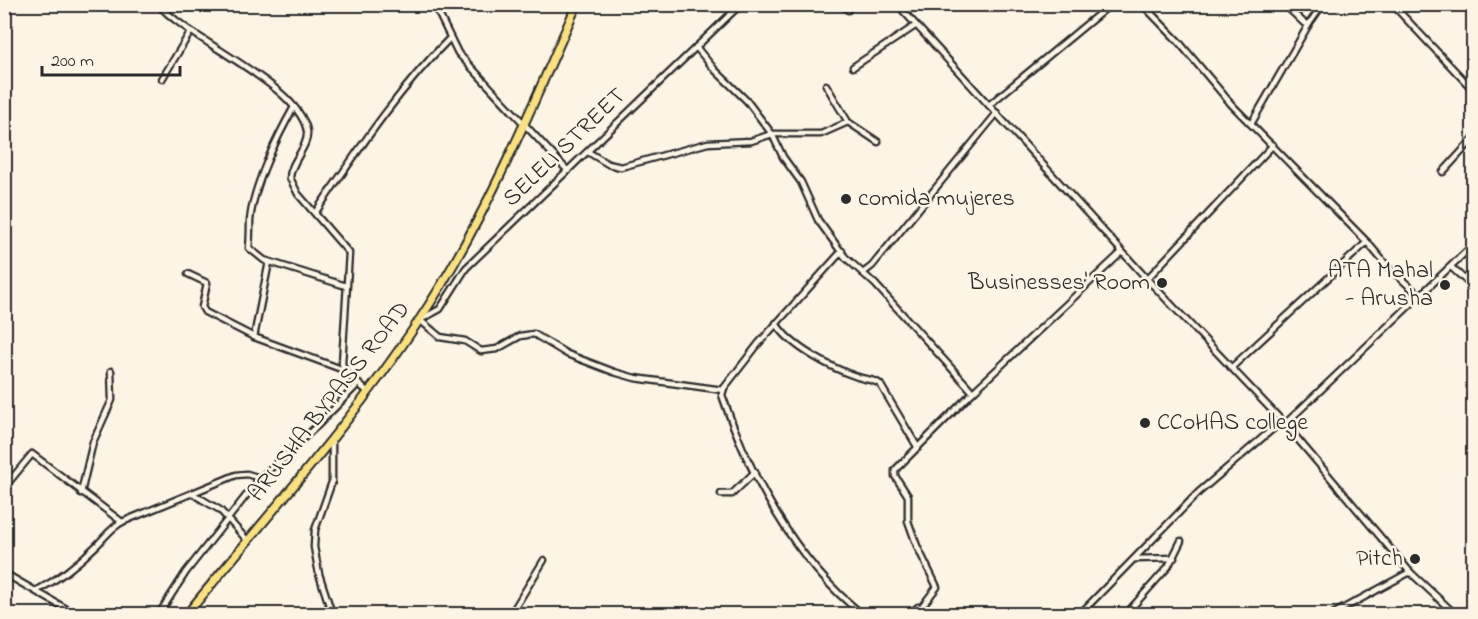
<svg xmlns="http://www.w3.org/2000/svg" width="1478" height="619" font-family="'Indie Flower',sans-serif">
	<rect width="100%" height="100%" fill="#fcf5e5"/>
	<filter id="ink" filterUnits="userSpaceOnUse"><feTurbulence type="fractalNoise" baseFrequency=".0167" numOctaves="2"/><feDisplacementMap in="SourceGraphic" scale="12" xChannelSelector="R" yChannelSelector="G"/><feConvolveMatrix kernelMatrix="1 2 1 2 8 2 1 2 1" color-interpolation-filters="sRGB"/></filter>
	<g filter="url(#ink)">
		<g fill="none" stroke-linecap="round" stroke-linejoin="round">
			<defs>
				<g id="minor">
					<path d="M 158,4 C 190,41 299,85 307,131 C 309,147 290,162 290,178 L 298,194 L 349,253 L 342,363 L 345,372 L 368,392"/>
					<path d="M 434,4 L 458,53 L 568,171"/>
					<path d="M 843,4 L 848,10"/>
					<path d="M 897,4 L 1147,279 L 1285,424 L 1410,572 L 1455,614"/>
					<path d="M 1142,4 L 1178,41 L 1232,105 L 1367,242 L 1388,267 L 1419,295"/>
					<path d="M 1284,4 L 1304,23 L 1309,24 L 1323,4"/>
					<path d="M 1392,4 L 1474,91"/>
					<path d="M 995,6 L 996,4"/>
					<path d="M 696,47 L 715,70 L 747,101 L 772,134 L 783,157 L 801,182 L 818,220 L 845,257 L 875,284 L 973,392"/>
					<path d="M 853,67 L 915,26"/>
					<path d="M 162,79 L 191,31"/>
					<path d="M 826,85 L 848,122"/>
					<path d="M 989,105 L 1111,4"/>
					<path d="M 294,107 C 277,137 253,186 250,221 C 250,231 250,237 249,248 L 264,260 L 346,286"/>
					<path d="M 1251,124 L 1309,24"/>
					<path d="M 588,152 L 608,164 L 621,167 L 708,143 L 751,141 L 772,134 L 821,134 L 848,122 L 878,142"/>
					<path d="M 1443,172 L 1474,138"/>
					<path d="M 315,213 C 357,152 397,91 449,39"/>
					<path d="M 842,251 L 759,343 L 724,388 L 722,395 C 749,475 795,561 862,614"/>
					<path d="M 1451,267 L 1474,288"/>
					<path d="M 863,273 L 872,266 L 997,113"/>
					<path d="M 188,274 L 207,283 L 202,307 L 205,312 L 254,337 L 344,370"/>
					<path d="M 1147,279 L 1273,145"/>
					<path d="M 420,320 L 440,309 L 466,268 L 741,4"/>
					<path d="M 420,320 L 440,337 L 465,341 L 481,351 L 497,349 L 520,336 L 534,334 L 567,354 L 614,372 L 635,378 L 723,390"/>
					<path d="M 776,323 C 789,346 833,369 858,377 C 866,380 873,379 880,384 L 918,448"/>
					<path d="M 254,337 L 269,262"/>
					<path d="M 1231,368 L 1367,242"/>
					<path d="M 1285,424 L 1474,244"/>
					<path d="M 332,439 L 332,482 L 315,530 L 314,547 L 319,574 L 332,614"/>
					<path d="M 4,488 L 32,454 L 122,522"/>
					<path d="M 81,493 L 93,442 L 112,400 L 111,371"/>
					<path d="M 193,494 L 220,510 L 247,540"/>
					<path d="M 721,494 L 732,494 L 755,472"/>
					<path d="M 1135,559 L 1174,558"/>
					<path d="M 4,573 L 75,614"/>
					<path d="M 36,591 C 59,579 79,563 97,545 C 106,536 111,528 122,522 L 236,475 L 247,474 L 260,478"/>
					<path d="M 159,614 L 186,572 L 260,478 L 317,426 L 358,384"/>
					<path d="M 511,614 L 544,560"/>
					<path d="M 910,614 L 918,607"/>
					<path d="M 916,614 L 937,587 L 917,546 L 908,521 L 908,496 L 895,476 L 895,470 L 973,392 L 1122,252"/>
					<path d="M 1080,614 L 1199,492 L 1282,421"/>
					<path d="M 1126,614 L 1168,567 L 1181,541"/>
					<path d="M 1333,614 L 1410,572"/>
				</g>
				<path id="primary" d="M 187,614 C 265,518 350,425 418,322 C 481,228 532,108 577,4"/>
			</defs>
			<use href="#minor" stroke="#2b2b2b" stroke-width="9"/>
			<use href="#primary" stroke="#2b2b2b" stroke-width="11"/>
			<use href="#minor" stroke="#fcf5e5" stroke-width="4.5"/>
			<use href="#primary" stroke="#f9e181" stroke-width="7"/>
		</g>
	</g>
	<g fill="#2b2b2b" stroke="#fcf5e5" stroke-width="2">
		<circle cx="846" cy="199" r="6"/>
		<circle cx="1162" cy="283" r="6"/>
		<circle cx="1445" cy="285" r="6"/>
		<circle cx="1145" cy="423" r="6"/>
		<circle cx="1415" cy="559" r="6"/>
	</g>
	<g text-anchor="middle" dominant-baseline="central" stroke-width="5" stroke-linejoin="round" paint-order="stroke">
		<g font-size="24" fill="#2b2b2b" stroke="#fcf5e5">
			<text transform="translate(565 148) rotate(-44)">SELELI STREET</text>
			<text transform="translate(330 402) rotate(-52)">ARUSHA BYPASS ROAD</text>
		</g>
		<g font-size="24" fill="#2b2b2b" stroke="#fcf5e5" text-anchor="end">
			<text x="858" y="199" text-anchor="start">comida mujeres</text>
			<text x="1433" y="271">ATA Mahal<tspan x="1433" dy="28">- Arusha</tspan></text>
			<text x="1150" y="283">Businesses' Room</text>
			<text x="1157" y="423" text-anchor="start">CCoHAS college</text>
			<text x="1403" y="559">Pitch</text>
		</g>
	</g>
	<rect width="1478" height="619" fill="none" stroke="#fcf5e5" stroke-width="24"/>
	<rect x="12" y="12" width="1454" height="595" fill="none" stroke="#2b2b2b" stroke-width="2" filter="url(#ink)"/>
	<path d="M42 66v9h138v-9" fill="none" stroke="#2b2b2b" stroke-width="3"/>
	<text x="51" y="66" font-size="18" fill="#2b2b2b" stroke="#fcf5e5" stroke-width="4.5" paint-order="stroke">200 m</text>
</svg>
